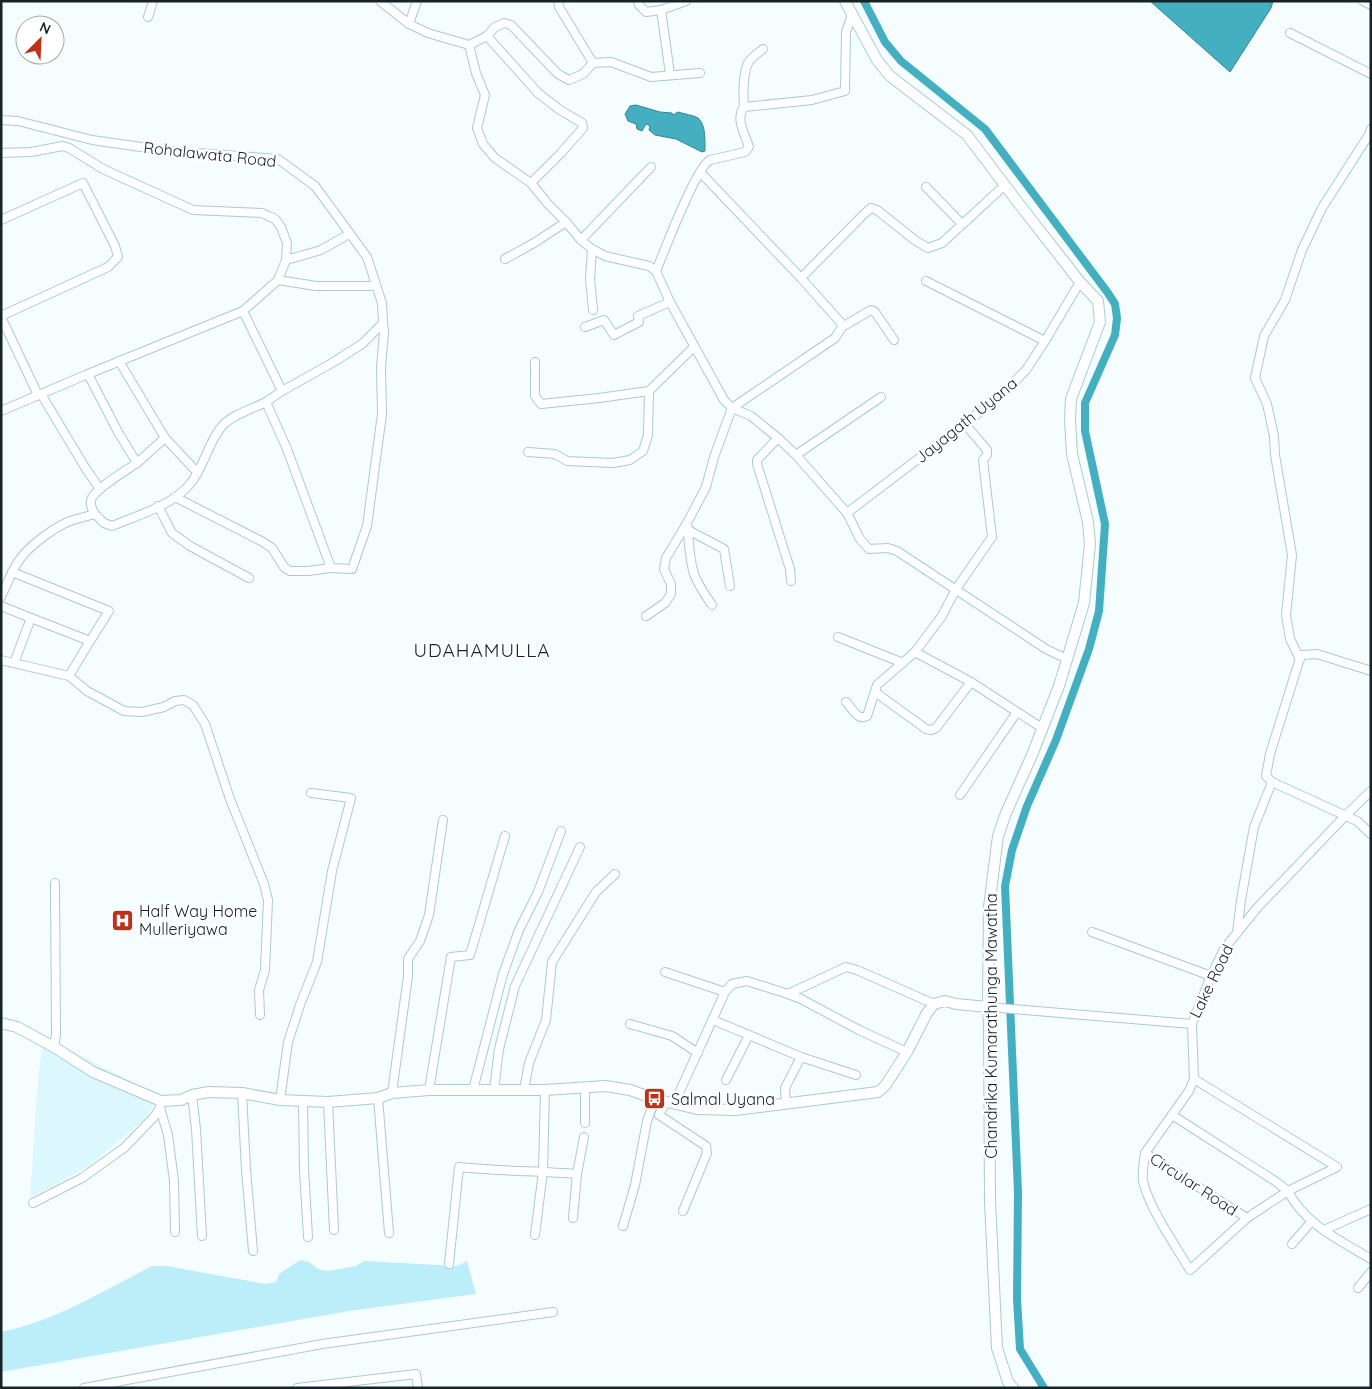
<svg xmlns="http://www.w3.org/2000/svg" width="1372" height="1389" font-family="Quicksand,sans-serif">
	<rect width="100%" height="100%" fill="#f5fdfe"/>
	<path fill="#dcf8fe" d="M 44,1037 L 159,1096 L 146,1118 L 89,1166 L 30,1198 L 38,1078 Z"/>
	<path fill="#bceef9" d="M 300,1260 L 309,1262 L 318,1269 L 328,1271 L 356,1266 L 364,1261 L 457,1266 L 467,1261 L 476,1294 L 349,1311 L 1,1372 L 1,1332 C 53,1322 105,1290 152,1266 L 167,1266 L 265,1284 L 276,1282 L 279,1274 Z"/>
	<g fill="#45afc2" stroke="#378594">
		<path d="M 1150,1 L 1273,1 L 1271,8 L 1230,72 Z"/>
		<path d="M 636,105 L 660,112 L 672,113 L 673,115 L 678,112 C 684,114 693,115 698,118 C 706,124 705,142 705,151 L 702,152 L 676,139 L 655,135 L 649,130 L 650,126 L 646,124 L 642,131 L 637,129 L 636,124 L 628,121 L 625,114 L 630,106 Z"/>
	</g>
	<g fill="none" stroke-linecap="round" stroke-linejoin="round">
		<path stroke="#45afc2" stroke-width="8" d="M 864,1 L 885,42 L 901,61 L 985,129 L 1108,293 L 1115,304 L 1117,318 L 1115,335 L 1085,403 L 1085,431 L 1105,524 L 1099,611 L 1089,649 L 1056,740 L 1027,806 L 1012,850 L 1005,886 L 1018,1192 L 1017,1299 L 1020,1349 L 1044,1388"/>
		<defs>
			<g id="street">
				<path d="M 380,1 L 409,24 L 428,33 L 469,45 L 476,73 L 485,95 L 477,128 L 483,144 L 495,158 L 531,183 L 548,204 L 566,222 L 581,240 L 592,249 L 605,256 L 649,266 L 656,271 L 670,302 L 724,400 L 732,408 L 751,416 L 778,438 L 796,455 L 847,513 L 860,539 L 869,549 L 888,548 L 897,551 L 1046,649 L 1067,659"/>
				<path d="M 558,1 L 559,7 L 593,63"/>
				<path d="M 638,1 L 639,5 L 646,12 L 661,10 L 686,1"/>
				<path d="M 1363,1 L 1371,5"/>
				<path d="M 661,10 L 670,74"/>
				<path d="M 148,17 L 153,1"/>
				<path d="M 409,24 L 417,1"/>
				<path d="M 1290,33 L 1371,74"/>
				<path d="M 469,45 L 487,36"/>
				<path d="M 744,107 C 743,95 743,74 748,63 C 752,57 758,53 763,49"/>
				<path d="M 1,120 L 18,121 L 92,140 L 169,151 L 278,159 L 315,186 L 367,257 L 382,303 L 383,323 L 362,344 L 332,363 L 282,391 L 243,311"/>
				<path d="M 1,153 L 31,152 L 63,146 L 69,148 L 103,169 L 193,210 L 262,213 L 275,219 L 281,227 L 287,243 L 286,260 L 278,280 L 243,311 L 88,374"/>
				<path d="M 531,183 L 561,153 L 583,128 L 582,123 L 560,110 L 538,93 L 487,36 L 495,27 L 504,23 L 511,25 L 558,74 L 569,80 L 583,74 L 593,63 L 611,62 L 651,77 L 700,73"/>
				<path d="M 926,187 L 962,224"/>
				<path d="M 1,220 L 83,183 L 115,246 L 118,257 L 108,267 L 1,316"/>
				<path d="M 581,240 L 651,167"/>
				<path d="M 592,249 L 590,279 L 593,310"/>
				<path d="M 505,259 L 534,243 L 566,222"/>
				<path d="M 286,260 L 321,250 L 349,234"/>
				<path d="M 656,271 C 664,252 696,167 710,160 L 745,152 L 749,147 C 745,134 735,119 744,107 L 812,100 L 845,91 L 846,32 L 852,15"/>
				<path d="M 801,278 L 864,214 L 871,208 L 877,210 L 916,241 L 928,248 L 942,243 L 1005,185"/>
				<path d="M 278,280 L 316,286 L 370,286 L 376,285"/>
				<path d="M 926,281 L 1045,341"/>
				<path d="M 1,317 L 38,395"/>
				<path d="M 585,327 L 604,320 L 614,335 L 639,322 L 638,316 L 670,302"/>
				<path d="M 842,327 L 871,310 L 875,312 L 894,340"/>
				<path d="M 119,361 L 165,438 L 197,472"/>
				<path d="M 535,362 L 535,396 L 541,404 L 599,398 L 649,391 L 694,347"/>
				<path d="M 41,394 L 86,469 L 100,489"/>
				<path d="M 266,402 L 282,391"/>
				<path d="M 1,411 L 88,374 L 118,432 L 137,463 C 127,470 94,489 91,500 C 90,506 92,510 95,514"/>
				<path d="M 965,424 L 987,450 L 987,455 L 983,460 L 992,537 L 956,589 L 942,616 L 915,652 L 971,682 L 1042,728"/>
				<path d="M 778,438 L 757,460 L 757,464 L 790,569 L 791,581"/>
				<path d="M 528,452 L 555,454 L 567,461 L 613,463 L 630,460 L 643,451 L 648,435 L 649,391"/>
				<path d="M 796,455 L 881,397"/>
				<path d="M 137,463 L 165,438"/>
				<path d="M 175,497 L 263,542 L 272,548 L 284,567 L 290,571 L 308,571 L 331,568"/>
				<path d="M 158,506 L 172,533 L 190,546 L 249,578"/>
				<path d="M 847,513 L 997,399 L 1026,370 L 1045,341 L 1080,282"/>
				<path d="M 687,523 C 689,540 689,558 694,574 C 698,585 705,595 712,605"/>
				<path d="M 688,530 L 724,549 L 730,586"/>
				<path d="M 12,572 L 109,611 L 90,641"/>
				<path d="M 1,597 C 7,584 12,570 20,559 C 30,545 57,525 73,520 C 80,518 88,516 95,514 L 104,523 L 112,526 C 136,516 173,505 189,485 C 204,469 208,441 223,425 C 232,415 254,408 266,402 L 287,449 L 331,568 L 352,569 L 367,526 L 382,414 L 381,367 L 384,332 L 383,323"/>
				<path d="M 1,606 L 31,618"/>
				<path d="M 646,616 L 665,603 L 671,594 L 671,584 L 664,569 L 666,558 L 687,523 L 706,487 L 714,457 L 732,408 L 835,338 L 842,327 L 841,323 L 801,278 L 700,172"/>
				<path d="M 838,637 L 903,663"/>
				<path d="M 1300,659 L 1290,639 L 1286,615 L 1292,555 L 1275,455 L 1274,436 L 1267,404 L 1255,378 L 1264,336 L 1285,300 L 1302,250 L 1322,208 L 1370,133 L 1371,129"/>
				<path d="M 1,660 L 69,676 L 90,641 L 31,618 L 14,663"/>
				<path d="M 69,676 L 87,691 L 124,711 L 142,712 L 164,707 L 175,701 L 184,700 L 193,705 L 205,724 L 230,799 L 264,884 L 268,900 L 265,970 L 259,990 L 260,1015"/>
				<path d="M 875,692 L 926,729 L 931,730 L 936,728 L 971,682"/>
				<path d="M 846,702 C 853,709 857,721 867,716 L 877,685 L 915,652"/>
				<path d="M 1272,782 L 1266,776 L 1270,754 L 1301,655 L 1317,654 L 1371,671"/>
				<path d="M 1371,791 L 1346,815 L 1257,908 L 1224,949 L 1211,976 L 1192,1024 L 1194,1079 L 1189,1091 L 1145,1153 L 1247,1218 L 1288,1191 C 1304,1224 1341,1241 1371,1259"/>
				<path d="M 960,795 L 1017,712"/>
				<path d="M 1092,932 L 1211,976"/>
				<path d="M 1237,933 L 1241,900 L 1254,827 L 1272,782 L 1357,821 L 1371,834"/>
				<path d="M 665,972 L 725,992"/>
				<path d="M 788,994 L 801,999 L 859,1030 L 907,1052"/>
				<path d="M 988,1007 L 1192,1024"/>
				<path d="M 713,1020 L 801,1057 L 856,1075"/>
				<path d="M 630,1024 L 672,1036 L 698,1053"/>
				<path d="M 54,1047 L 56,1035 L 55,883"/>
				<path d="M 726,1080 L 749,1035"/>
				<path d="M 429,1090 L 451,957 L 470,955 L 505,836"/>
				<path d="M 473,1090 L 503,974 L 519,930 L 538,892 L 561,831"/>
				<path d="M 494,1090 L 499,1049 L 515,986 L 580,847"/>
				<path d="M 524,1090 L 529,1063 L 546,1020 L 552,962 L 596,892 L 615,874"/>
				<path d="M 242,1093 L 246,1170 L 253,1251"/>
				<path d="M 392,1093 L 408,976 L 408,959 L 420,941 L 429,915 L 443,820"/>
				<path d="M 192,1095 L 196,1129 L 202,1236"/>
				<path d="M 378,1098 L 389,1233"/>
				<path d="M 280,1100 L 288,1042 L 300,1005 L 317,962 L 332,871 L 351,798 L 311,793"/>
				<path d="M 303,1102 L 304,1169 L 308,1237"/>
				<path d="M 328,1102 L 334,1230"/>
				<path d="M 666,1102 L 659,1115 L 706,1146 L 707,1153 L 683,1211"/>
				<path d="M 786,1103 L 785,1088 L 801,1057"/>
				<path d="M 674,1104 L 725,992 L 732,984 L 747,981 L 788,994 L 846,967 L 857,970 L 934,1004"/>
				<path d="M 160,1108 L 168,1135 L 174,1181 L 175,1232"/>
				<path d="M 1172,1115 L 1275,1181 L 1288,1191 L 1337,1167 L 1194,1079"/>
				<path d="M 585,1123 L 585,1087"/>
				<path d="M 1145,1153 C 1144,1162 1142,1172 1143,1181 C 1149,1208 1175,1245 1190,1270 L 1247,1218"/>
				<path d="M 577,1174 L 584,1137"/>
				<path d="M 33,1203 L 82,1178 L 124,1148 L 154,1117 L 160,1108 L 161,1101"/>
				<path d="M 623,1226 L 635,1185 L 647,1121 L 655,1099"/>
				<path d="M 1324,1230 L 1371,1209"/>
				<path d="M 535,1235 L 543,1171 L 545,1090"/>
				<path d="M 1292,1244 L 1312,1221"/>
				<path d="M 449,1264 L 459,1167 C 498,1171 538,1171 577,1174 L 573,1218"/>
				<path d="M 1358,1288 L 1371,1272"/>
				<path d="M 84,1388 L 322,1344 L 553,1312"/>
				<path d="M 297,1388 L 416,1374 L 418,1388"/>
			</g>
			<g id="secondary">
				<path d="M 845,1 L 877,60 L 890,76 L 967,135 L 1016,200 L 1080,282 L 1098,301 L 1100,322 L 1071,399 L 1070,419 L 1072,454 L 1088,522 L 1090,544 L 1084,603 L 1059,686 L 1032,755 L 1006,813 L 998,836 L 989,907 L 988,1007 L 989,1024 L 990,1201 L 997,1348 L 1008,1382 L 1013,1388"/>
				<path d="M 1,1023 L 17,1027 L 54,1047 L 93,1072 L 161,1101 L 181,1100 L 192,1095 L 209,1092 L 242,1093 L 280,1100 L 328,1102 L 378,1098 L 392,1093 L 429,1090 L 545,1090 L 606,1086 L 630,1090 L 655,1099 L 697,1109 L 735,1110 L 878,1092 L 885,1086 L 907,1052 L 927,1013 L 934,1004 L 945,1001 L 956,1004 L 988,1007"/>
			</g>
		</defs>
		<use href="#street" stroke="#a7ccd4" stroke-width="10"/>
		<use href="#secondary" stroke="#a7ccd4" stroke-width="12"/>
		<use href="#street" stroke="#fff" stroke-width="8"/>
		<use href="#secondary" stroke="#fff" stroke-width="10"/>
	</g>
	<defs>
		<symbol id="hospital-square" viewBox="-11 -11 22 22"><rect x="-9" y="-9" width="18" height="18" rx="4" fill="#bd3119" stroke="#fff"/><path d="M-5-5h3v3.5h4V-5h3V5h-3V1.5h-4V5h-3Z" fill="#fff"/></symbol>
		<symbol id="bus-square" viewBox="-11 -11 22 22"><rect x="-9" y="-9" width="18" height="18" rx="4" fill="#bd3119" stroke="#fff"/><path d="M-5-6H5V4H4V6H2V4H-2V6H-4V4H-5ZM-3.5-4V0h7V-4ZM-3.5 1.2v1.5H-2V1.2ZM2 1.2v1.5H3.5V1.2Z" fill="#fff"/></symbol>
	</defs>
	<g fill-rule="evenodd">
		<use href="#hospital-square" x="110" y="908" width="25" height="25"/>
		<use href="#bus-square" x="642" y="1086" width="25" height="25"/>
	</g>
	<g text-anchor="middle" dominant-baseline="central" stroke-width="5" stroke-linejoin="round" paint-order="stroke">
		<g font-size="16" fill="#162427" stroke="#fff">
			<text transform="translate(210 154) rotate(6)">Rohalawata Road</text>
			<text transform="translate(966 420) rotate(-39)">Jayagath Uyana</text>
			<text transform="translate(1211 981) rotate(-64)">Lake Road</text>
			<text transform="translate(991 1026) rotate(-90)">Chandrika Kumarathunga Mawatha</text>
			<text transform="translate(1194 1184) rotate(33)">Circular Road</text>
		</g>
		<g font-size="16" fill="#162427" stroke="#fff" text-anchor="start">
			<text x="139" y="911">Half Way Home<tspan x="139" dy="18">Mulleriyawa</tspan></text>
			<text x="671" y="1099">Salmal Uyana</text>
		</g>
		<g font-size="19" letter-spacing="1" fill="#162427" stroke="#fff">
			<text x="482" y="650">UDAHAMULLA</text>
		</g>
	</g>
	<rect width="1372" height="1389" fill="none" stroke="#162427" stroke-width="5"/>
	<g transform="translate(40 40) rotate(24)"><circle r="24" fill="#ffffff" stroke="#a2a7a9"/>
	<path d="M0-4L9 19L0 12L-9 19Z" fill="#bd3119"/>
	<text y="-8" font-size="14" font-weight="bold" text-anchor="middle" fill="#162427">N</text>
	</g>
</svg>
